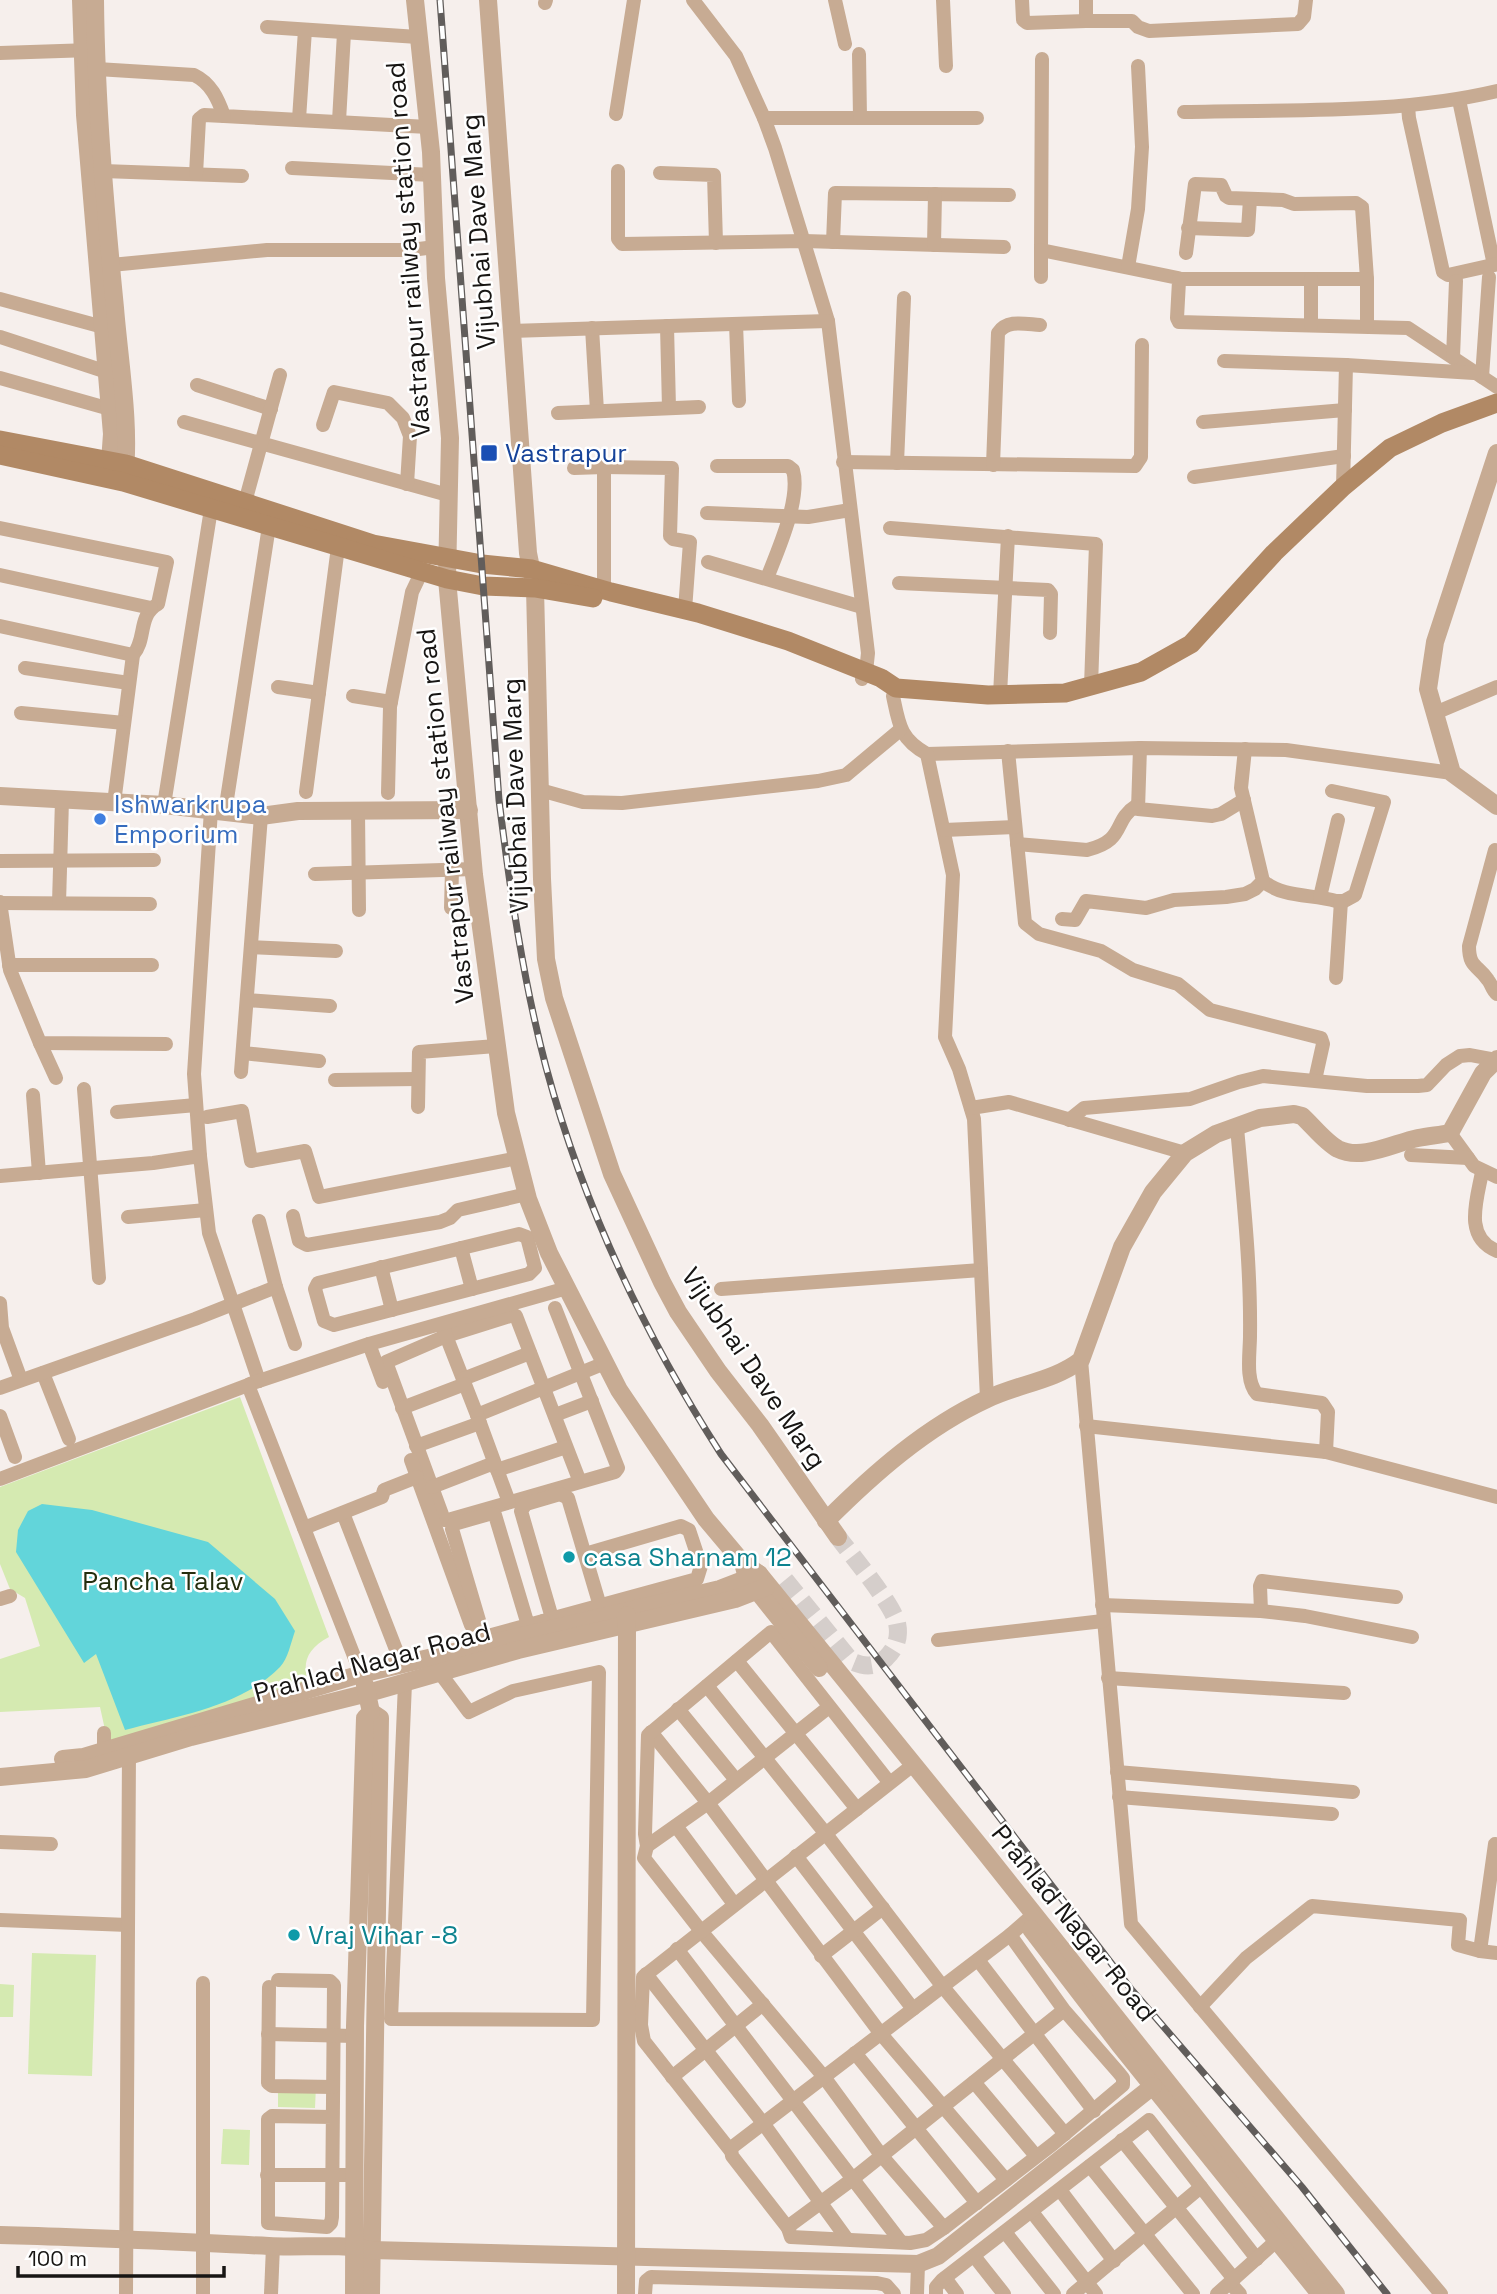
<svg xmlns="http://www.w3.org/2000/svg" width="1497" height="2294" font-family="'Space Grotesk',sans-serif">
	<rect width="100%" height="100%" fill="#f6efec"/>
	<g fill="#d5eab1">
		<path d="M 240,1397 L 329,1637 C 303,1651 301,1667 312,1693 L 109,1748 L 100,1707 L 0,1712 L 0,1659 L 40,1646 L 25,1598 L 10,1589 L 0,1564 L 0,1487 Z"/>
		<path d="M 32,1953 L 96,1955 L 92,2076 L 28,2074 Z"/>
		<path d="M 0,1984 L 14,1985 L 13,2017 L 0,2017 Z"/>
		<path d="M 278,2086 L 316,2086 L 315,2108 L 278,2107 Z"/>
		<path d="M 223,2129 L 250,2130 L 249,2165 L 221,2164 Z"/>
	</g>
	<path fill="#62d5da" d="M 42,1504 L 92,1510 L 208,1542 L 275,1599 L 295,1631 C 291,1642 288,1659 280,1667 C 241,1707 177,1716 125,1730 L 96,1654 L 84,1663 L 16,1552 L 18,1530 L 28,1511 Z"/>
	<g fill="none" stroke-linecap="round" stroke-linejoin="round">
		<path stroke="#d5cecb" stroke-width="18" stroke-dasharray="18 9" stroke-linecap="butt" d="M 785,1580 L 851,1661 C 864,1667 874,1668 886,1658 C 896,1648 900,1637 897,1623 C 892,1603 852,1556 838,1537"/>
		<g stroke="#c7ab93" stroke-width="14">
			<path d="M 693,0 L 736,56 L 764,118 L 775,148 L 828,321 L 868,653 L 866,672 L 862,679"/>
			<path d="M 835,0 L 845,44"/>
			<path d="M 943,0 L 946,66"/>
			<path d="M 1022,0 L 1023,20 L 1027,23 L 1086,21 L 1086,0"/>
			<path d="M 545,3 L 546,0"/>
			<path d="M 1086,21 L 1132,21 L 1138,27 L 1149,31 L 1298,24 L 1304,17 L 1306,0"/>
			<path d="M 267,27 L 418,37"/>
			<path d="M 0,53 L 91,50"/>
			<path d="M 1042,59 L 1041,250 L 1178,278 L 1179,281 L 1177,318 L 1179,322 L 1408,328 L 1497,387"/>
			<path d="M 97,69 L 194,75 C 211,83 218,99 224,116 L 428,127"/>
			<path d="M 1459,100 L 1494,265"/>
			<path d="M 1408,106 L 1409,118 L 1443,272 L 1448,275 L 1497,264"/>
			<path d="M 1184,112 C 1288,109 1395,115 1497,91"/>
			<path d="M 616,114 L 634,0"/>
			<path d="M 764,118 L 860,118 L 859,54"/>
			<path d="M 860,118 L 977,118"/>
			<path d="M 299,119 L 305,30"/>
			<path d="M 339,121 L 344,33"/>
			<path d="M 292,168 L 432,175"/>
			<path d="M 103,171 L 242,176"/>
			<path d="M 618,171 L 618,239 L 622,244 L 804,241 L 1004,247"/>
			<path d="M 660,173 L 714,175 L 716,243"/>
			<path d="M 196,174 L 199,119 L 204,115 L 224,116"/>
			<path d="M 1188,228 L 1248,230 L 1250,199"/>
			<path d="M 833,242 L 835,193 L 1009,195"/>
			<path d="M 934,245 L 935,194"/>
			<path d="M 1186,253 L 1195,184 L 1221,185 L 1226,196 L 1229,198 L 1283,200 L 1294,204 L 1356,203 L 1362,207 L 1367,279"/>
			<path d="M 111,265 L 267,250 L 411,250 L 435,247"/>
			<path d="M 1128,267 L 1138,209 L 1142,147 L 1138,66"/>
			<path d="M 1041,277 L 1041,250"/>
			<path d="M 1179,279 L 1367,279 L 1367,326"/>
			<path d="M 0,299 L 103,327"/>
			<path d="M 736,324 L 739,401"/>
			<path d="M 1311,325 L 1311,279"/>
			<path d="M 667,326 L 669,408"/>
			<path d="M 592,328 L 597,411"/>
			<path d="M 511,331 L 828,321"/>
			<path d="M 0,337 L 107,372"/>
			<path d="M 1453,357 L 1456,281"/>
			<path d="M 1224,361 L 1346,365"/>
			<path d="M 1482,377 L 1489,277"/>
			<path d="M 0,378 L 110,409"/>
			<path d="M 197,385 L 271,409"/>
			<path d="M 558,413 L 699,407"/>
			<path d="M 184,422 L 448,495"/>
			<path d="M 1203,422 L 1345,410"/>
			<path d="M 323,425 L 334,392 L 388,403 L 403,418 L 410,436 L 407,484"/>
			<path d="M 843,462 L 1135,466 L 1141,457 L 1142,345"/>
			<path d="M 897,463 L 904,298"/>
			<path d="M 993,465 L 998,333 C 1007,319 1025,324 1040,325"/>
			<path d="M 717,466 L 788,466 L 793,470 C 801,499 778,550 767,578"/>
			<path d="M 604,467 L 672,468 L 670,536 L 673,539 L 690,542 L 685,610"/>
			<path d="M 574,468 L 604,467 L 604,590"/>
			<path d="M 1194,477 L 1344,456"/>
			<path d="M 1343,487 L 1346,365 L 1474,373"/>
			<path d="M 245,502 L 280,375"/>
			<path d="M 707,513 L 808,517 L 850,510"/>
			<path d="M 0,528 L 167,562 L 158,604 C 137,616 147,639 133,655 L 114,803"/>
			<path d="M 890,528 L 1096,544 L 1091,686"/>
			<path d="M 708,562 L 862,607"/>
			<path d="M 0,575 L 151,608"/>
			<path d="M 899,583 L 1048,590 L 1051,594 L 1050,633"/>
			<path d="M 0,626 L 133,655"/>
			<path d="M 25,668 L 129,683"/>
			<path d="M 278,687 L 319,693"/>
			<path d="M 1000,695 L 1008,536"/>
			<path d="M 353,696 L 391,702"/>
			<path d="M 893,696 C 899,725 900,739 927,754 L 1140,748 L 1286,750 L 1452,773"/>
			<path d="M 21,713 L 124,723"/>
			<path d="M 1435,713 L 1497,687"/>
			<path d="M 1140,748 L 1138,809 L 1212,816 L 1221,814 L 1244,800"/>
			<path d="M 1008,751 L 1025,923 L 1039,934 L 1101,951 L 1133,970 L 1178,984 L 1210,1010 L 1321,1038 L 1323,1044 L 1315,1080"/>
			<path d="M 927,754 L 953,875 L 945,1037 L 959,1069 L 974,1119 L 987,1399"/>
			<path d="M 540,790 L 583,802 L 622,803 L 818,781 L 846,775 L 900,730"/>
			<path d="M 306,792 L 338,547"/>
			<path d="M 388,793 L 390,707 L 412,592 L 422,571"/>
			<path d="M 164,805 L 211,509"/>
			<path d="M 358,811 L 359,910"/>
			<path d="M 225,812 L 269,526"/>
			<path d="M 944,830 L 1015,827"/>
			<path d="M 1017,844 L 1087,850 C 1127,840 1112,821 1136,806"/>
			<path d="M 1495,850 L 1469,946 C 1469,968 1478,965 1488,980 C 1492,985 1492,990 1497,994"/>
			<path d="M 0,861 L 154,860"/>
			<path d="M 315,874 L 474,869"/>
			<path d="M 1263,881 C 1283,898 1311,894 1336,901 L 1344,901 L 1355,895 L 1384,802 L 1332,791"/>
			<path d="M 1320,897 L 1338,820"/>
			<path d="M 0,902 L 10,970 L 40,1043 L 166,1044"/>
			<path d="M 0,903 L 150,904"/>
			<path d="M 59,903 L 62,800"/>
			<path d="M 451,908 L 452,870"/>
			<path d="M 1062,919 L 1075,920 L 1086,901 L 1146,908 L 1174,900 L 1226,897 L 1245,894 L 1255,889 L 1263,881 L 1241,788 L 1245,749"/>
			<path d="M 251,947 L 336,951"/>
			<path d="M 9,965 L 152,965"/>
			<path d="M 1336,978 L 1341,901"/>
			<path d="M 247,1000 L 330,1006"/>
			<path d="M 40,1043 L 56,1078"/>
			<path d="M 243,1053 L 319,1061"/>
			<path d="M 241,1072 L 261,816"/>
			<path d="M 335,1080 L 418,1079"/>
			<path d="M 84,1089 L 99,1278"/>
			<path d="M 33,1095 L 39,1173"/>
			<path d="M 418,1107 L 419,1052 L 496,1046"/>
			<path d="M 971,1108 L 1009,1102 L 1185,1153"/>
			<path d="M 117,1112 L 196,1105"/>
			<path d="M 207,1117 L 242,1111 L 251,1161 L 305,1151 L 319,1197 L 518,1158"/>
			<path d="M 1069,1120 L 1084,1108 L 1190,1099 L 1239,1082 L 1263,1076 L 1367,1086 L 1418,1086 L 1427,1085 L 1446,1065 L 1460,1056 L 1470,1055 L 1496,1060"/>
			<path d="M 1237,1127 C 1243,1197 1251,1266 1250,1336 C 1250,1353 1245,1381 1257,1394 L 1322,1403 L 1328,1412 L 1326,1452"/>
			<path d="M 1450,1133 L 1474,1166 L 1497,1177"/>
			<path d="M 1411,1155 L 1468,1158"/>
			<path d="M 200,1156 L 194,1074 L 211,810"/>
			<path d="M 1482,1172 C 1477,1200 1463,1237 1497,1251"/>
			<path d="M 0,1176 L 153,1163 L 200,1156 L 209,1233 L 259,1381"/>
			<path d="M 293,1216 L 299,1241 L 307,1245 L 440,1222 L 450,1218 L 458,1210 L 527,1194"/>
			<path d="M 128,1217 L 206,1210"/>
			<path d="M 259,1221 L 276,1287 L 295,1344"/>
			<path d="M 519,1234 L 527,1237 L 535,1268 L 529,1274 L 334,1325 L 324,1321 L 315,1289 L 318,1283 Z"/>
			<path d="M 461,1248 L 472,1289"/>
			<path d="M 381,1267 L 392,1310"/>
			<path d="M 721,1289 L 981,1270"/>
			<path d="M 0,1303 L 2,1328 L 21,1380"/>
			<path d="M 555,1308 L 618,1468 L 615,1472 L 448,1520 L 444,1520 L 386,1362 L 446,1336 L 513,1315 L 516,1316 L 580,1482"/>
			<path d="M 443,1328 L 477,1415 L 605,1363"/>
			<path d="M 369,1344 L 383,1382"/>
			<path d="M 1081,1360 L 1131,1924 L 1441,2294"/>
			<path d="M 43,1373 L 69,1439"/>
			<path d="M 463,1379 L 530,1353"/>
			<path d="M 250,1384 L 369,1344 L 567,1288"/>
			<path d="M 0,1388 L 195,1319 L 276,1287"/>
			<path d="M 402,1408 L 465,1384"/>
			<path d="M 477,1415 L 509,1502"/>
			<path d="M 555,1415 L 592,1401"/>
			<path d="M 0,1416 L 15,1457"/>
			<path d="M 1086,1426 L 1326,1452 L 1497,1497"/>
			<path d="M 416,1446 L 480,1423"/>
			<path d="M 411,1460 L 471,1625"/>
			<path d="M 497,1470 L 566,1447"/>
			<path d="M 0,1479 L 248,1385 L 361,1674"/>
			<path d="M 432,1487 L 494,1463"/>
			<path d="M 343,1513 L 402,1665"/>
			<path d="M 304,1528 L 382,1497 L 384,1490 L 417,1477"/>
			<path d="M 0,1599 L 10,1596"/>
			<path d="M 1102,1605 L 1261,1611 L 1305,1616 L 1412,1637"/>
			<path d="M 1261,1611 L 1260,1586 L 1262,1581 L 1396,1597"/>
			<path d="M 552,1618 L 521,1511 L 526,1504 L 560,1494 L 568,1498 L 600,1606"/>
			<path d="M 543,1621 L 697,1579 L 701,1566 L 689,1530 L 681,1526 L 585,1554"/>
			<path d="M 528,1625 L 495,1515 L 489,1514 L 454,1524 L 452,1529 L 483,1634 L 488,1636 L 543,1621 L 545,1631"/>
			<path d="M 938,1640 L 1103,1621"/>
			<path d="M 737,1661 L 857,1809"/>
			<path d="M 1108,1678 L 1344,1693"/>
			<path d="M 405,1683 L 391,2019 L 593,2020 L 599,1672 L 513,1691 L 469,1712 L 440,1673"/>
			<path d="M 707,1686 L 826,1834 L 943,1987 L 1065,2134"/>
			<path d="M 678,1709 L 736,1780"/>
			<path d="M 651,1732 L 708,1803 L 881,2034 L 1006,2180"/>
			<path d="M 104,1733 L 104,1751"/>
			<path d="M 1117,1772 L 1353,1792"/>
			<path d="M 889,1782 L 771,1632 L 648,1735 L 645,1834 L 647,1846 L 644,1858 L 701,1931 L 824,2077 L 881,2155 L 944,2228"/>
			<path d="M 1119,1797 L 1332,1814"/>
			<path d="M 676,1826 L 734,1904"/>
			<path d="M 0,1842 L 51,1844"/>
			<path d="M 647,1846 L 708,1803 L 829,1707"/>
			<path d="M 796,1856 L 913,2009"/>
			<path d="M 0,1920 L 128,1925"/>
			<path d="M 1010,1935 L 1064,2010 L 1119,2073 L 1123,2078 L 1123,2085 L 1053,2144 L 944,2228 L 926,2240 L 910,2243 L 791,2237 L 788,2228 L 793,2223 L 850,2181 L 1064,2010"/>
			<path d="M 677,1949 L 901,2242"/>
			<path d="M 1480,1951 L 1495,1844"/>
			<path d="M 821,1956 L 883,1908"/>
			<path d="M 978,1960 L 1094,2111"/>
			<path d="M 646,1974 L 763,2123 L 847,2239"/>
			<path d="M 278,1980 L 330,1981 L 334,1985 L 332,2217 L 331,2223 L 327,2227 L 268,2223 L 268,2119 L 272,2116 L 332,2117"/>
			<path d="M 269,1987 L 268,2083 L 272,2086 L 333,2087"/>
			<path d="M 1200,2007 L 1246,1958 L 1312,1906 L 1460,1920 L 1458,1945 L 1480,1951 L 1497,1953"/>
			<path d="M 268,2034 L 355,2036"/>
			<path d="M 855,2053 L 977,2203"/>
			<path d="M 672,2077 L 763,2004"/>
			<path d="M 974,2082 L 1036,2156"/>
			<path d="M 1122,2140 L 1234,2279"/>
			<path d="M 730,2150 L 644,2041 L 641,2025 L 643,1977 L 913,1765"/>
			<path d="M 1090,2166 L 1193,2294"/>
			<path d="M 267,2175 L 354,2175"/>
			<path d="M 1060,2190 L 1114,2261"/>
			<path d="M 1032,2212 L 1096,2294"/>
			<path d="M 788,2228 L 732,2156 L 731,2148 L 1010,1935 L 1034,1914"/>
			<path d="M 1005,2232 L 1054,2294"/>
			<path d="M 974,2256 L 1004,2294"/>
			<path d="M 945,2278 L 957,2294"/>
			<path d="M 1230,2283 L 1240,2294"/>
			<path d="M 126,2294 L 129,1749"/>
			<path d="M 203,2294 L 203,1983"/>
			<path d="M 271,2294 L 273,2246"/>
			<path d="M 645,2294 L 646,2281 L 651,2277 L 877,2283 L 886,2285 L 894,2294"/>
			<path d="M 917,2294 L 918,2264"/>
			<path d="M 936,2294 L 936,2287 L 942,2280 L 1149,2120 L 1257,2259"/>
			<path d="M 1073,2294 L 1201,2187"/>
			<path d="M 1217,2294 L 1284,2234"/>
		</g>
		<g stroke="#c7ab93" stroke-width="18">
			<path d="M 81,0 L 85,115 L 112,434 L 109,476"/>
			<path d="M 95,0 C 96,103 105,206 115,308 C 119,359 131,429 124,478"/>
			<path d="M 415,0 L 431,152 L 436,278 L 450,438 L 447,579 L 474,875 L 506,1113 L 528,1199 L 549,1253 L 619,1390 L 706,1519 L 743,1563 L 759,1574 L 983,1850 L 1336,2294"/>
			<path d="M 488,0 L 528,553 L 535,588 L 542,879 L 546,959 L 554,998 L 612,1174 L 662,1282 L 678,1312 L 718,1371 L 760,1425 L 838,1537"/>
			<path d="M 1497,453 L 1435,642 L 1428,689 L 1452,773 L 1497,806"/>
			<path d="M 0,796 L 164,805 L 261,816 L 298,811 L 469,810"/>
			<path d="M 826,1521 C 873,1474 926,1427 987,1399 C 1018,1384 1054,1381 1081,1360 L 1122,1247 L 1153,1192 L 1185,1153 L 1216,1134 L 1260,1118 L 1294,1114 L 1302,1116 C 1313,1126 1325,1142 1338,1149 C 1362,1161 1394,1143 1418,1138 C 1428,1136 1439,1135 1450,1133 L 1483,1073 L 1497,1059"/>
			<path d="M 743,1563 L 747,1578 L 819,1668"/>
			<path d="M 371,1712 L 380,1718 L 371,2294"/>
			<path d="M 63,1759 L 83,1757 L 361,1674 L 720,1589 L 759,1574"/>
			<path d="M 0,1777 L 86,1769 L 191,1737 L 368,1693 L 518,1650 L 735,1599 L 766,1587"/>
			<path d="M 1031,1929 L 1119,2044 L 1320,2294"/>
			<path d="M 0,2235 C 90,2237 179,2242 269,2246 C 303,2248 338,2243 371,2250 L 918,2264 L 938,2256 L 1153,2086"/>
			<path d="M 354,2294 L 355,2026 L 365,1718 L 371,1712 L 365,1685"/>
			<path d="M 626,2294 L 627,1615"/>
		</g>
		<g stroke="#b18965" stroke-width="19">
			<path d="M 0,440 L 126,464 L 373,544 L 482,564 L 532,569 L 611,592 L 698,613 L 788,641 L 881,678 L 896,688 L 988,695 L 1065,693 L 1141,672 L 1191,644 L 1274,553 L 1343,487 L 1390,448 L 1442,423 L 1497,403"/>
			<path d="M 0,455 L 123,482 L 447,579 L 483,586 L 535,588 L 593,598"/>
		</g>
		<defs>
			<path id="rail" d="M 440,0 L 499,800 C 510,889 523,980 546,1067 C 583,1205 644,1334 721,1454 L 1131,1989 L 1302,2187 L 1387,2294"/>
		</defs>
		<use href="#rail" stroke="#615d5b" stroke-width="7"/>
		<use href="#rail" stroke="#fff" stroke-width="4.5" stroke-dasharray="13" stroke-linecap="butt"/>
	</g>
	<rect fill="#1a4fb4" stroke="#fff" stroke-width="2.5" x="480" y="444" width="18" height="18" rx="3.5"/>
	<circle fill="#3f7fe0" stroke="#fff" stroke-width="2.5" cx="100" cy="819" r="7"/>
	<g fill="#0f9aa8" stroke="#fff" stroke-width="2.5">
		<circle cx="569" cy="1557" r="7"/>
		<circle cx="294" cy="1935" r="7"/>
	</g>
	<g text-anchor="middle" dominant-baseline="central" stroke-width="5" stroke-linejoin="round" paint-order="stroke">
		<g font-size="26" fill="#171513" stroke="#fff">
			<text transform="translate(478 232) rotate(-94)">Vijubhai Dave Marg</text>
			<text transform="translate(408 250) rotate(-94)">Vastrapur railway station road</text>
			<text transform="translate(515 796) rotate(-92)">Vijubhai Dave Marg</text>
			<text transform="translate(445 816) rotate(-96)">Vastrapur railway station road</text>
			<text transform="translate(754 1368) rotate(56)">Vijubhai Dave Marg</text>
			<text transform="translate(372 1662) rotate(-15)">Prahlad Nagar Road</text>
			<text transform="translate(1074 1923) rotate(51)">Prahlad Nagar Road</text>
		</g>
		<g font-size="26" fill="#164399" stroke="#fff" text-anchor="start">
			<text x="505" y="453">Vastrapur</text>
		</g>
		<g font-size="26" fill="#366cbe" stroke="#fff" text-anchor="start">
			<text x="114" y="804">Ishwarkrupa<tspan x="114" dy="30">Emporium</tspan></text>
		</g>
		<g font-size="26" fill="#0d838f" stroke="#fff" text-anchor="start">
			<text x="583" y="1557">casa Sharnam 12</text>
			<text x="308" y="1935">Vraj Vihar -8</text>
		</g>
		<g font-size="26" fill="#242e0e" stroke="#fff">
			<text x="163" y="1581">Pancha Talav</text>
		</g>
	</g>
	<path d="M18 2266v10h206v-10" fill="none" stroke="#171513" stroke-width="3.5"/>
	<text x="28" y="2266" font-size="21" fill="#171513" stroke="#ffffff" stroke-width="5" paint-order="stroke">100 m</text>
</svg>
